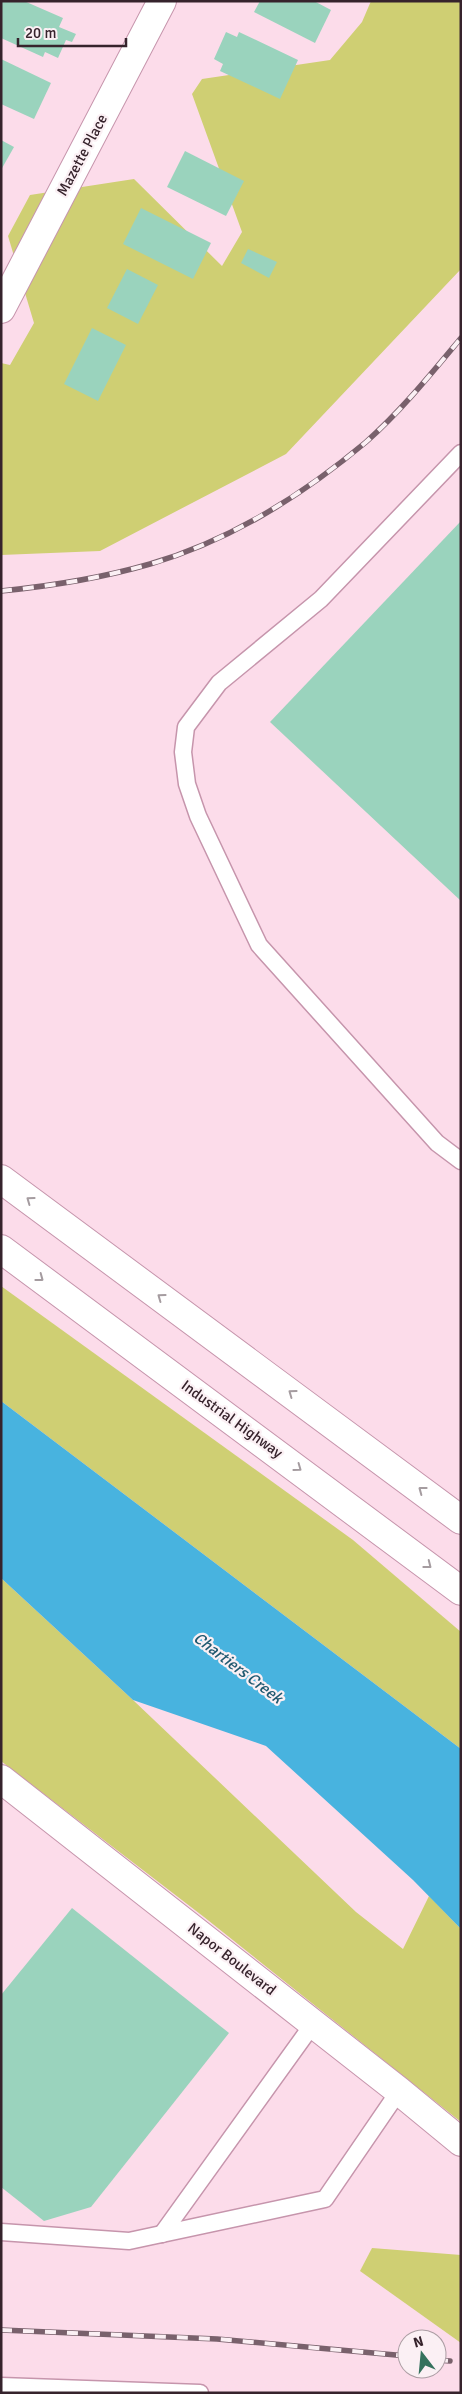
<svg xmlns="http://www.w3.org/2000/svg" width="462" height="2394" font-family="Signika,sans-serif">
	<rect width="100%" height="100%" fill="#fcdcea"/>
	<g fill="#cfcf73">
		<path d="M 371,1 L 461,1 L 461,269 L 286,454 L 100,551 L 1,555 L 1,363 L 10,365 L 34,323 L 8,236 L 30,195 L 134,179 L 222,266 L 242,232 L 192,94 L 202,79 L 330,60 L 362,22 Z"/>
		<path d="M 1,1286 L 353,1540 L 461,1632 L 461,1749 L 1,1401 Z"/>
		<path d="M 1,1578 L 133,1700 L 356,1912 L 403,1949 L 429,1896 L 461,1929 L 461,2122 L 204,1917 L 1,1761 Z"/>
		<path d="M 372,2248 L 461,2255 L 461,2343 L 360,2271 Z"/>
	</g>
	<path fill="#48b3df" d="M 1,1401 L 461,1749 L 461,1929 L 413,1880 L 266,1746 L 133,1700 L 1,1578 Z"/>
	<g fill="#9ad3bd">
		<path d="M 1,1 L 24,1 L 63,18 L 59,27 L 76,34 L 72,42 L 66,40 L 58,58 L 45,52 L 43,57 L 1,38 Z"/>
		<path d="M 260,1 L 314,1 L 331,10 L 315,43 L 254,12 Z"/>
		<path d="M 226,32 L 237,37 L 239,32 L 298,60 L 280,99 L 220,71 L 223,64 L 214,59 Z"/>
		<path d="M 1,59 L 51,83 L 34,119 L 1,104 Z"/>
		<path d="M 1,140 L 14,147 L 1,170 Z"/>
		<path d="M 185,151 L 244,181 L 226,216 L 167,187 Z"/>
		<path d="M 141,208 L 211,243 L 193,279 L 123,244 Z"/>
		<path d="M 248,249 L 277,262 L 269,278 L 241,263 Z"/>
		<path d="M 127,269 L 158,285 L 138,324 L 107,308 Z"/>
		<path d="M 92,328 L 126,345 L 98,401 L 64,384 Z"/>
		<path d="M 461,521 L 461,901 L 270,722 Z"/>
		<path d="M 72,1908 L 229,2033 L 91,2207 L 44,2221 L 1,2187 L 1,1995 Z"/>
	</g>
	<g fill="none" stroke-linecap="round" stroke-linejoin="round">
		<defs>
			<g id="lane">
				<path d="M 461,453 L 321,599 L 219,683 L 186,727 L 183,752 L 187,784 L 198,816 L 259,945 L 437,1143 L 461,1161"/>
				<path d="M 1,2232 L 129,2241 L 325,2199 L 399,2091"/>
				<path d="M 162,2234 L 313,2024"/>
				<path d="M 1,2386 L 200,2393"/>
			</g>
			<g id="street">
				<path d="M 1,309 L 162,1"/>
				<path d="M 1,1779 L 399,2091 L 461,2142"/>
			</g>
			<g id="secondary">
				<path d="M 1,1179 L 461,1520"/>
				<path d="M 1,1249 L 461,1591"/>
			</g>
		</defs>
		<use href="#lane" stroke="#c695ac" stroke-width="19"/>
		<use href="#street" stroke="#c695ac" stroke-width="30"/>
		<use href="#secondary" stroke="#c695ac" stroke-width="30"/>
		<use href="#lane" stroke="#fff" stroke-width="16"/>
		<use href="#street" stroke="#fff" stroke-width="28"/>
		<use href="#secondary" stroke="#fff" stroke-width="28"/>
		<defs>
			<g id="rail">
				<path d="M 1,591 C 51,586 102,578 150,564 C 229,541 304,494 366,442 C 401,411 431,374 461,338"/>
				<path d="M 1,2330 L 217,2339 L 407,2356"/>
				<path d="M 437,2360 L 450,2361"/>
			</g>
		</defs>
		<use href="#rail" stroke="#79616c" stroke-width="5.5"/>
		<use href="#rail" stroke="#fbf0f4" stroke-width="4" stroke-dasharray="11" stroke-linecap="butt"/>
	</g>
	<defs><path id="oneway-chevron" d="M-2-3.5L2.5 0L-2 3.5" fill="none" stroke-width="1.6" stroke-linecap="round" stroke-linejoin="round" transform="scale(1.25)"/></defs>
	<g stroke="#a59ca0">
		<use href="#oneway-chevron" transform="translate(30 1200) rotate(-144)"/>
		<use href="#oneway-chevron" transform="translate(40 1278) rotate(37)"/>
		<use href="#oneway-chevron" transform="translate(161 1297) rotate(-144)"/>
		<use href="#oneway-chevron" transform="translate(292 1393) rotate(-144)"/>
		<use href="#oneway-chevron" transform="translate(298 1468) rotate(36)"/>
		<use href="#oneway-chevron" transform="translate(422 1490) rotate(-143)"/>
		<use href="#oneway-chevron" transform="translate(428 1565) rotate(38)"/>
	</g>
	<g text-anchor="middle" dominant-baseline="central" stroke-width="4.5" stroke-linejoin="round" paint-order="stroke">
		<g font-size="15" fill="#36232c" stroke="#fbf0f4">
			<text transform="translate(82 155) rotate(-62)">Mazette Place</text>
			<text transform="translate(232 1419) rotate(36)">Industrial Highway</text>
			<text transform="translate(232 1959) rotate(38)">Napor Boulevard</text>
		</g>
		<g font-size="16" font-style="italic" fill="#205970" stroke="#fbf0f4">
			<text transform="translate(238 1668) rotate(37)">Chartiers Creek</text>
		</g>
	</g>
	<rect width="462" height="2394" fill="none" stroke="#36232c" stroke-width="5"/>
	<g transform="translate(422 2354) rotate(344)"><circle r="24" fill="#fbf0f4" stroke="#ac9ea4"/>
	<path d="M0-4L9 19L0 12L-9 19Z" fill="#35725d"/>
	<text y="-8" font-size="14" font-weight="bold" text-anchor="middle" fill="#36232c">N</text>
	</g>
	<path d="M18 38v8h108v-8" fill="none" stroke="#36232c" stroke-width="2.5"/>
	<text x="25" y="38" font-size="15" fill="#36232c" stroke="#fbf0f4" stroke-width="4" paint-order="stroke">20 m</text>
</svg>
